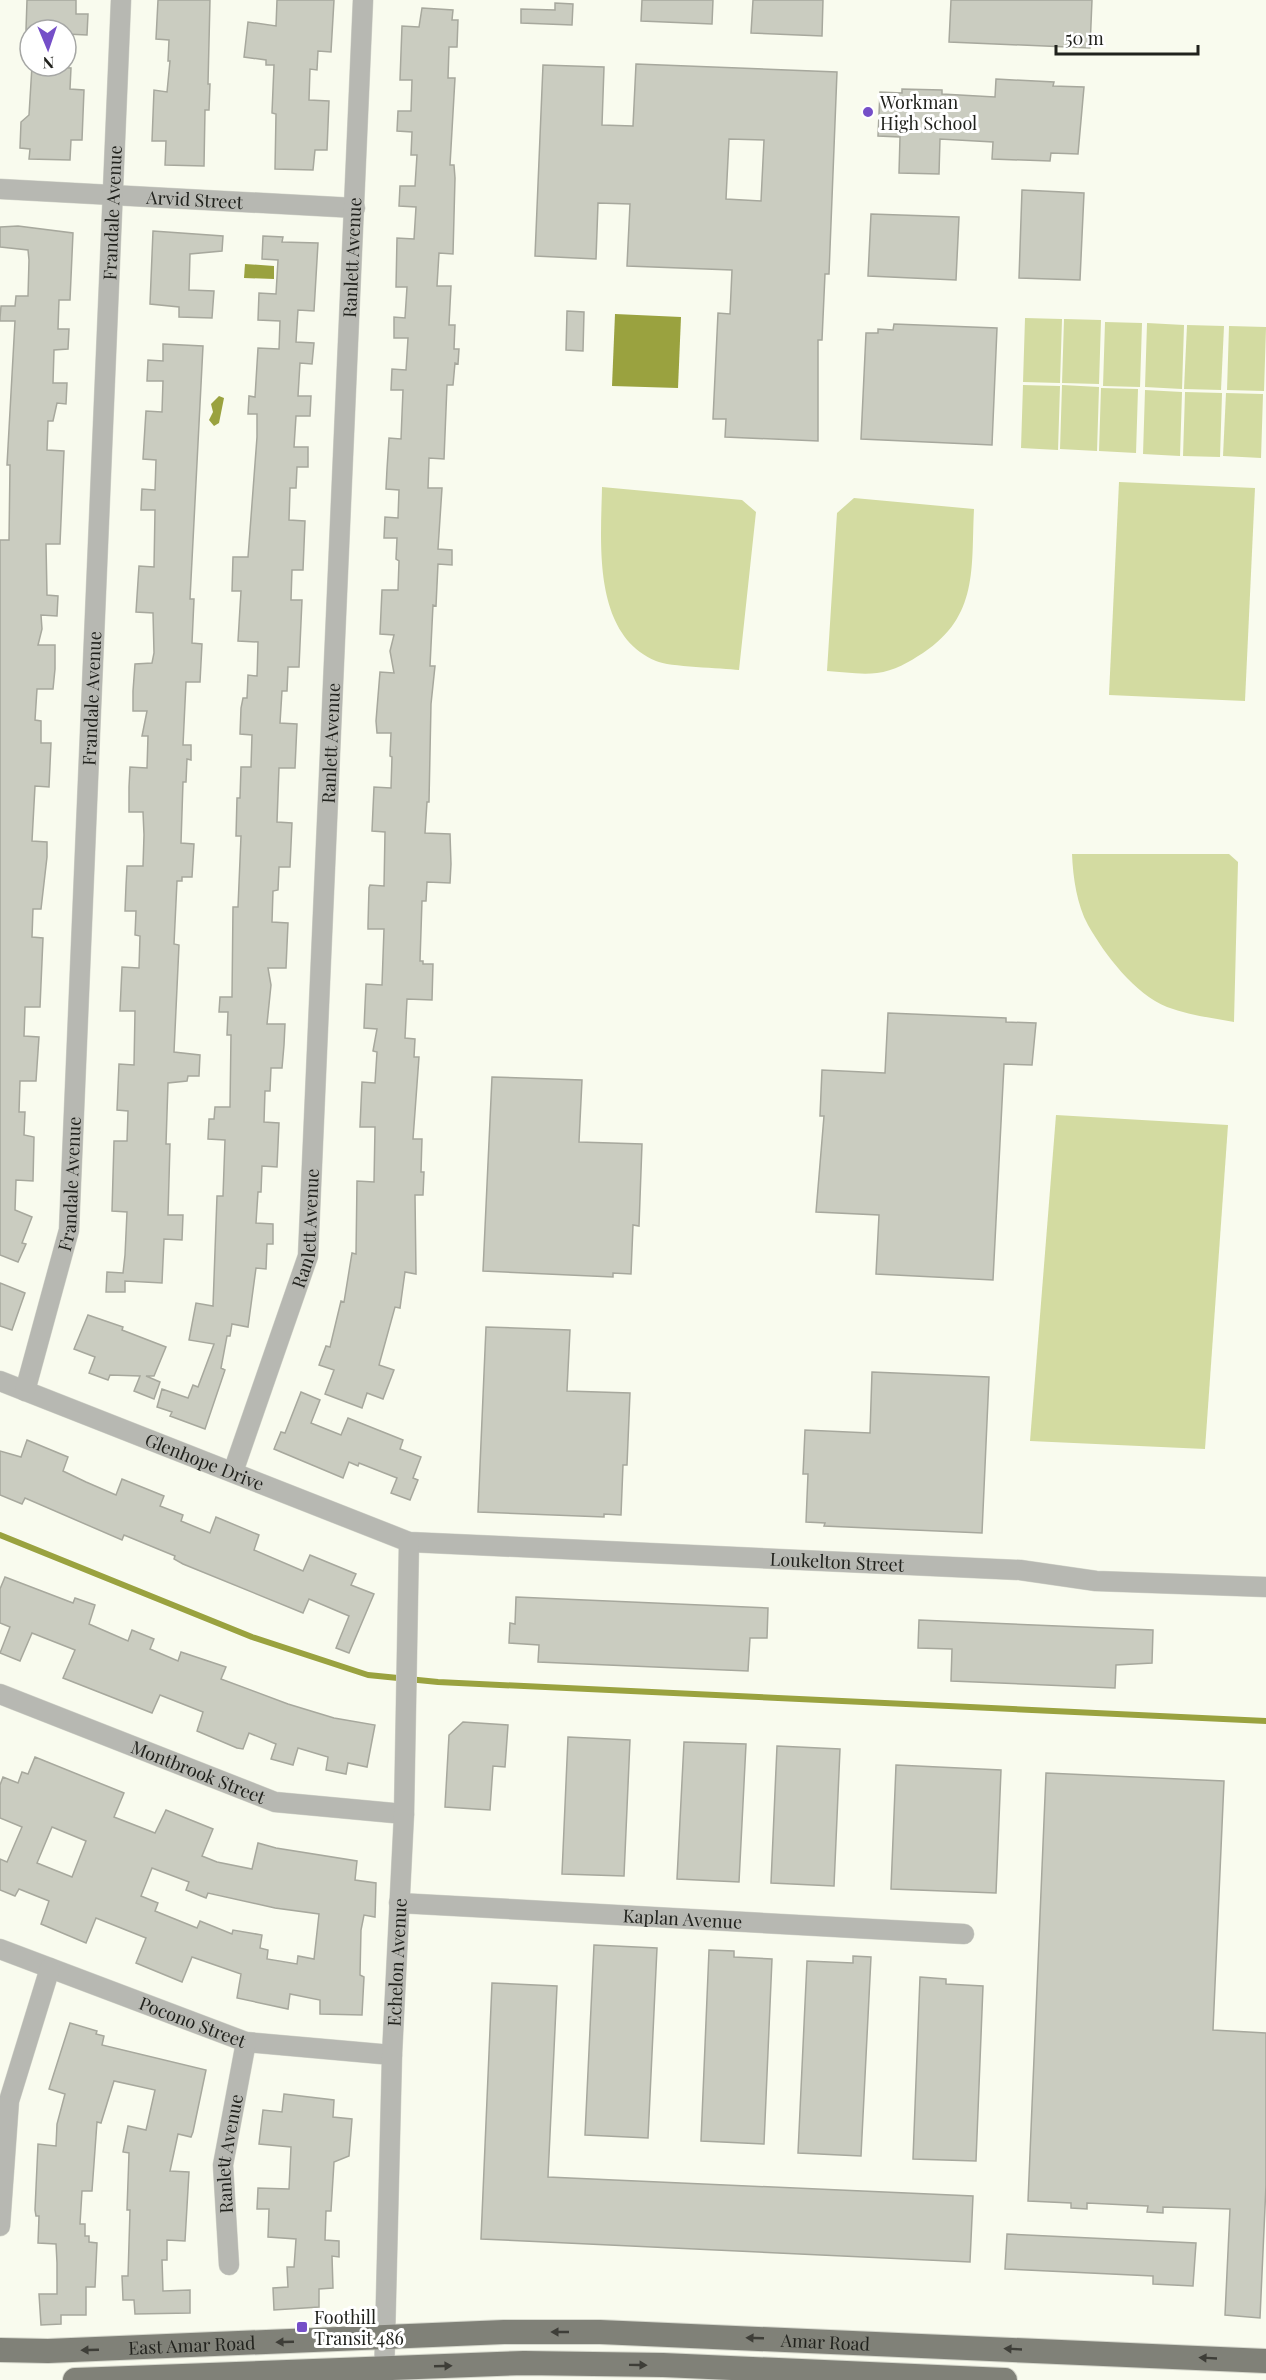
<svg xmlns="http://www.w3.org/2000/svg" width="1266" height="2380" font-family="'Playfair Display',serif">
	<rect width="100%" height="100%" fill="#f9fbee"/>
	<g fill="#d3dba1">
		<path d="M 1025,318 L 1062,319 L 1060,383 L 1023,382 Z"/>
		<path d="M 1064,319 L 1101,320 L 1099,384 L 1062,383 Z"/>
		<path d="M 1105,322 L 1142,323 L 1140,387 L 1103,386 Z"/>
		<path d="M 1147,323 L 1184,325 L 1182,389 L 1145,387 Z"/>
		<path d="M 1187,325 L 1224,326 L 1221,390 L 1184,389 Z"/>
		<path d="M 1229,326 L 1266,327 L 1264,391 L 1227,390 Z"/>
		<path d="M 1023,385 L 1060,386 L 1058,450 L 1021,448 Z"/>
		<path d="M 1062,385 L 1099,387 L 1097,451 L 1060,449 Z"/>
		<path d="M 1101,388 L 1138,389 L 1136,453 L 1099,451 Z"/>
		<path d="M 1145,390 L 1182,392 L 1180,456 L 1143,454 Z"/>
		<path d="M 1185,392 L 1222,393 L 1220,457 L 1183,456 Z"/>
		<path d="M 1226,393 L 1263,394 L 1261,458 L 1223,456 Z"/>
		<path d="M 1119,482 L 1255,488 L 1245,701 L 1109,695 Z"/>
		<path d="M 602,487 L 742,500 L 756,512 L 739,670 C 722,668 669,667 656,661 C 592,634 601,543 602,487 Z"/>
		<path d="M 854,498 L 974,509 C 971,568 979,616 923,653 C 909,662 894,671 877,673 C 861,675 843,672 827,671 L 837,513 Z"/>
		<path d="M 1072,854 L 1229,854 L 1238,862 L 1234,1022 C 1212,1018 1188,1015 1167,1007 C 1135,994 1105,955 1088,925 C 1077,905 1073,878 1072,854 Z"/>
		<path d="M 1056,1115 L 1228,1125 L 1205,1449 L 1030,1441 Z"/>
	</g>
	<g fill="#9aa23f">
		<path d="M 245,264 L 274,266 L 274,279 L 244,278 Z"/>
		<path d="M 615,314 L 681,317 L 678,388 L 612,386 Z"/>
		<path d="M 219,396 L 224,398 L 219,423 L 214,426 L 209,420 L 213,412 L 211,404 Z"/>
	</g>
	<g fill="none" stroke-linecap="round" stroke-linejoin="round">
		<path stroke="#9aa23f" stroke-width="6" d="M 0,1535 L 252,1637 L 368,1675 L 438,1682 L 1266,1721"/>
	</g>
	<g fill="#caccc0" stroke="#a7a89d" stroke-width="1.5" fill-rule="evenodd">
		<path d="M 27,0 L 76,0 L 76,14 L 88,14 L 87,35 L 66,34 L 66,30 L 26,30 Z"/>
		<path d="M 158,0 L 210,0 L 208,84 L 210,84 L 209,110 L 205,110 L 204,166 L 165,165 L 166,141 L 152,141 L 154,90 L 167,92 L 170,61 L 168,61 L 169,40 L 156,39 Z"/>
		<path d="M 277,0 L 334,0 L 331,52 L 318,51 L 317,70 L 310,69 L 309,100 L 329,101 L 327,150 L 315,150 L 313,170 L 275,169 L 276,114 L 272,113 L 274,65 L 266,65 L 266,60 L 244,57 L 248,22 L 276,26 Z"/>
		<path d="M 642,0 L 713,0 L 712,24 L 641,21 Z"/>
		<path d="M 753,0 L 823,0 L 822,36 L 751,33 Z"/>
		<path d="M 951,0 L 1092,0 L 1090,48 L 949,42 Z"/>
		<path d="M 555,3 L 573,4 L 572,25 L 521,23 L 521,9 L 555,10 Z"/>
		<path d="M 422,8 L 453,10 L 452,20 L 458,20 L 457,47 L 449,47 L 448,78 L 455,78 L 450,165 L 454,165 L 455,178 L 453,254 L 439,253 L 437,286 L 451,286 L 449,325 L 455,325 L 454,349 L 459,349 L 458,364 L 455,363 L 453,385 L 447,385 L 444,459 L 429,458 L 428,488 L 442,488 L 438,549 L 452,550 L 452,565 L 438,564 L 436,606 L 433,605 L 430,666 L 435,666 L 431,704 L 429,802 L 427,802 L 425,833 L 450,834 L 451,864 L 450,883 L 427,882 L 426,901 L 422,901 L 420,961 L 423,961 L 423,964 L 433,964 L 432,1000 L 407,999 L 405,1038 L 415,1039 L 414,1057 L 419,1057 L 413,1139 L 422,1139 L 421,1172 L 424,1172 L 423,1195 L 415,1195 L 416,1274 L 405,1272 L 400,1308 L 395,1307 L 379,1365 L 394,1370 L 383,1399 L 367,1393 L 362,1408 L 325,1394 L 334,1370 L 319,1365 L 326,1346 L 330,1347 L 341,1301 L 344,1302 L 352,1253 L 356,1254 L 357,1181 L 374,1182 L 375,1127 L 360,1127 L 362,1082 L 375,1083 L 377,1052 L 373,1051 L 377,1029 L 364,1028 L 366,984 L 382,985 L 384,929 L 368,929 L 368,925 L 369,888 L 370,885 L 384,886 L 385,832 L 372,831 L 374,787 L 391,788 L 392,757 L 390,756 L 391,733 L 377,733 L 376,721 L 380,672 L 394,673 L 390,651 L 394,635 L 380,634 L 382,590 L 398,590 L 399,561 L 396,559 L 397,538 L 384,538 L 385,517 L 398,518 L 399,490 L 386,489 L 387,469 L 389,438 L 401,439 L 403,390 L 391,390 L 392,369 L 406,370 L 408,338 L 394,338 L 394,317 L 405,318 L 407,287 L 396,287 L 397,238 L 414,239 L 416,207 L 399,206 L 400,186 L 415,186 L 417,155 L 411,155 L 412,132 L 397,131 L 398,111 L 411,111 L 412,80 L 400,80 L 402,26 L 419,27 Z"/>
		<path d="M 636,64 L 837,72 L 829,274 L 825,274 L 822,340 L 818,340 L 818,441 L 725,437 L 726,419 L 713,419 L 718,313 L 730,314 L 732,270 L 627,266 L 630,204 L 598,203 L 596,259 L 535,256 L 543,65 L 604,67 L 602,125 L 633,126 ZM 729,139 L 764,140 L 761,201 L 726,199 Z"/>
		<path d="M 32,66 L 71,68 L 70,89 L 84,90 L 82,140 L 71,140 L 70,160 L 29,159 L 30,149 L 20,148 L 21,122 L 29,115 Z"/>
		<path d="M 996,79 L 1054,82 L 1053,86 L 1084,87 L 1078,154 L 1051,153 L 1050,161 L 992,159 L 993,142 L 940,139 L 939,174 L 899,173 L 900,137 L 878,136 L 880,92 L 902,93 L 902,89 L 942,90 L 942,94 L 995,97 Z"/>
		<path d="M 1022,190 L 1084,193 L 1080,280 L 1019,278 Z"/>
		<path d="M 871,214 L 959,217 L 956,280 L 868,276 Z"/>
		<path d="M 18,226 L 73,233 L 70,300 L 59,300 L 58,329 L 69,329 L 68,349 L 54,350 L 53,383 L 67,383 L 66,404 L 57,403 L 53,421 L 48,421 L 47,450 L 64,451 L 60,544 L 46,544 L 47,595 L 58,596 L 57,616 L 41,615 L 42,629 L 38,645 L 55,645 L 55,669 L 53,689 L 37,689 L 35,720 L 41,721 L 41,743 L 51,743 L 49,787 L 35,786 L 32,841 L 47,842 L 47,857 L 41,909 L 33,909 L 32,937 L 43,938 L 40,1007 L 25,1007 L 24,1036 L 39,1037 L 36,1081 L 20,1081 L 19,1112 L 25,1112 L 24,1135 L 34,1137 L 33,1181 L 16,1180 L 15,1210 L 32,1217 L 22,1243 L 26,1244 L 18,1262 L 0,1255 L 0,540 L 9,540 L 10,465 L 7,465 L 15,321 L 0,321 L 0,318 L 1,306 L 15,306 L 16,296 L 28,296 L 29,260 L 28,250 L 0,247 L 0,227 Z"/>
		<path d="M 153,231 L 223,236 L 222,251 L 190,254 L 189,290 L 214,291 L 212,318 L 179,317 L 179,307 L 150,304 Z"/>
		<path d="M 263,236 L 283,237 L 282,242 L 318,243 L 314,311 L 298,310 L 296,342 L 314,343 L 312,364 L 300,363 L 298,396 L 311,396 L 310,416 L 296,416 L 294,447 L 308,447 L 308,467 L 297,467 L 296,488 L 290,488 L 289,520 L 305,521 L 303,570 L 292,570 L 291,600 L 302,600 L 299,667 L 288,667 L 287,691 L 282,691 L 280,723 L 297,724 L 295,768 L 279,768 L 277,822 L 292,823 L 290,867 L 279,867 L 278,890 L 273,891 L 272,922 L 288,923 L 286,968 L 268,968 L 271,985 L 267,1024 L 285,1024 L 284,1045 L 282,1068 L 271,1068 L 270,1091 L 265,1091 L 264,1122 L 279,1123 L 277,1167 L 262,1166 L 261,1192 L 258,1192 L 256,1223 L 273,1224 L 273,1244 L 267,1244 L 266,1269 L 256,1268 L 248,1327 L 232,1324 L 230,1336 L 227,1336 L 221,1368 L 225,1370 L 205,1429 L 170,1416 L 172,1412 L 157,1407 L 162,1389 L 188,1398 L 193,1385 L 198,1387 L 214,1344 L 189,1340 L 196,1303 L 213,1306 L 217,1196 L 223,1196 L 225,1140 L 208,1139 L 209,1119 L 214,1119 L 215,1107 L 230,1107 L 231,1035 L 227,1035 L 228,1012 L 219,1012 L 220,997 L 232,997 L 233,907 L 238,907 L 241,836 L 236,836 L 237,798 L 240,798 L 241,767 L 251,767 L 252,735 L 240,734 L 241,708 L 243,698 L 247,698 L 248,675 L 257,676 L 258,642 L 238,641 L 241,591 L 232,591 L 233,557 L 248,557 L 257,437 L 257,414 L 248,414 L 249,396 L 255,397 L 258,348 L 279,349 L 280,321 L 258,320 L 259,293 L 276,294 L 278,260 L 262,259 Z"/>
		<path d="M 567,311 L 584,312 L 583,351 L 566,350 Z"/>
		<path d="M 894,324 L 997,328 L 992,445 L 861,439 L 866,333 L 878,333 L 878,329 L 893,330 Z"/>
		<path d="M 163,344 L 203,346 L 190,599 L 194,599 L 192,643 L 202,644 L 200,682 L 186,682 L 183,745 L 191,745 L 191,760 L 187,759 L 186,782 L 183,782 L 181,843 L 194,844 L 192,877 L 182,877 L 182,881 L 177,881 L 174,944 L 179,945 L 174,1052 L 200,1055 L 199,1076 L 188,1076 L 187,1081 L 168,1083 L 166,1144 L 170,1144 L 168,1215 L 183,1215 L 182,1240 L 164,1239 L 162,1283 L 125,1281 L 125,1292 L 106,1292 L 107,1272 L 123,1273 L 125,1255 L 127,1212 L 112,1211 L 114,1141 L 127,1141 L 128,1111 L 117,1110 L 119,1064 L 134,1065 L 135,1011 L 120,1011 L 122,967 L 139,968 L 140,936 L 135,935 L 136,911 L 125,911 L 126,886 L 127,866 L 143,866 L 144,835 L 143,812 L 129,812 L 129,787 L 130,767 L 147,768 L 148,736 L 142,736 L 147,711 L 133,711 L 133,691 L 135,664 L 152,663 L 154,653 L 153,613 L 136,612 L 139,566 L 154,567 L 155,510 L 141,510 L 142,489 L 155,490 L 156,460 L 143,459 L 146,411 L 162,412 L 163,381 L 147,381 L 148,360 L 163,361 Z"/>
		<path d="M 888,1013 L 1006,1018 L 1006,1022 L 1036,1023 L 1032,1065 L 1004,1064 L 993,1280 L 876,1274 L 879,1215 L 816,1212 L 824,1116 L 820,1116 L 822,1070 L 885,1073 Z"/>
		<path d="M 492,1077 L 582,1080 L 579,1142 L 642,1144 L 639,1226 L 633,1225 L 631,1274 L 613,1273 L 613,1277 L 483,1271 Z"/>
		<path d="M 0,1283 L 25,1293 L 12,1330 L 0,1326 Z"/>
		<path d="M 88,1315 L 123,1327 L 122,1330 L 166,1347 L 154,1376 L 146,1376 L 160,1382 L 154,1399 L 134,1391 L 140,1376 L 110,1375 L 108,1380 L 89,1373 L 95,1357 L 74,1349 Z"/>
		<path d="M 486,1327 L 570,1330 L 567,1391 L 630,1393 L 627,1465 L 623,1465 L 621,1515 L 604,1514 L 604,1517 L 478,1512 Z"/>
		<path d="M 872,1372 L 989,1377 L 982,1533 L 824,1526 L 825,1523 L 806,1522 L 808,1474 L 803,1474 L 805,1430 L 870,1433 Z"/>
		<path d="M 301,1392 L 320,1400 L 311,1423 L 341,1435 L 348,1418 L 403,1440 L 400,1449 L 421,1457 L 413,1478 L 418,1480 L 410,1500 L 391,1493 L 397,1478 L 359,1463 L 358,1466 L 349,1462 L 343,1478 L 274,1449 L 281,1432 L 285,1433 Z"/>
		<path d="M 27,1440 L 68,1457 L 63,1471 L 86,1482 L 116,1495 L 122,1479 L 164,1496 L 160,1506 L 183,1515 L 181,1521 L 210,1533 L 216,1517 L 259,1535 L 254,1550 L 303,1571 L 310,1555 L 356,1574 L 351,1585 L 374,1594 L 349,1653 L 336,1648 L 349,1616 L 309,1599 L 303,1613 L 183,1564 L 174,1559 L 175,1556 L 124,1535 L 122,1540 L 25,1498 L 22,1504 L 0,1495 L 0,1451 L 21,1457 Z"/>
		<path d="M 5,1577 L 73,1603 L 75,1598 L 95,1605 L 89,1624 L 128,1641 L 132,1630 L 154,1639 L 150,1649 L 178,1661 L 181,1652 L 226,1667 L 221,1679 L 288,1704 L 334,1718 L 375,1725 L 367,1767 L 348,1763 L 346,1774 L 326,1770 L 328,1757 L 298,1748 L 293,1765 L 271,1759 L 276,1744 L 249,1733 L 243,1749 L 237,1748 L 197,1731 L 203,1712 L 160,1695 L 152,1713 L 63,1678 L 75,1650 L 32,1633 L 20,1661 L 0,1653 L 10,1627 L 0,1623 L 0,1589 Z"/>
		<path d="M 516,1597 L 768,1608 L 767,1638 L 750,1638 L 748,1671 L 538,1662 L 539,1645 L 509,1643 L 510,1623 L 515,1624 Z"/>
		<path d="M 919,1620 L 1153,1630 L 1152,1663 L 1116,1665 L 1115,1688 L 951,1681 L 952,1649 L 918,1648 Z"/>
		<path d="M 463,1722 L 508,1725 L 505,1767 L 493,1766 L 490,1810 L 445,1807 L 449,1735 Z"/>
		<path d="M 568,1737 L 630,1740 L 624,1876 L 562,1874 Z"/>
		<path d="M 684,1742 L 746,1744 L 739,1882 L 677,1879 Z"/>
		<path d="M 777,1746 L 840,1749 L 834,1886 L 771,1883 Z"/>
		<path d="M 35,1757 L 124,1793 L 114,1817 L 155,1833 L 166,1810 L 213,1829 L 202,1856 L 217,1862 L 252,1869 L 258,1843 L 276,1848 L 357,1861 L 355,1880 L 376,1883 L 375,1917 L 364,1915 L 361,1930 L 360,1975 L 364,1977 L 362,2015 L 320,2014 L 320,2000 L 290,1994 L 288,2009 L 237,1998 L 241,1974 L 192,1957 L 182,1982 L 136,1963 L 146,1938 L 96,1918 L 86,1943 L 41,1924 L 49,1901 L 19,1889 L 15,1896 L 0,1890 L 0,1859 L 7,1862 L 22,1827 L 0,1818 L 0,1785 L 3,1777 L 18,1783 L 22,1772 L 28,1774 ZM 52,1827 L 86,1841 L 72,1877 L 37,1863 ZM 152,1868 L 189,1882 L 186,1890 L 206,1898 L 208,1893 L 275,1908 L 319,1914 L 314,1959 L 298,1956 L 297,1964 L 267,1959 L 268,1950 L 260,1948 L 262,1935 L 233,1930 L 232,1934 L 200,1921 L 197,1928 L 155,1911 L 158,1903 L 141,1896 Z"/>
		<path d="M 896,1765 L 1001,1770 L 996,1893 L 891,1889 Z"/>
		<path d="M 1046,1773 L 1224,1781 L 1213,2030 L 1266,2033 L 1266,2185 L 1260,2318 L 1225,2315 L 1230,2209 L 1163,2207 L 1163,2213 L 1147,2212 L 1148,2206 L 1087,2203 L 1087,2209 L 1071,2208 L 1071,2203 L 1028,2201 Z"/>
		<path d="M 594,1945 L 657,1948 L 648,2138 L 585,2135 Z"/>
		<path d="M 709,1950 L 734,1951 L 734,1957 L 772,1959 L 764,2144 L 701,2141 Z"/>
		<path d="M 853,1956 L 871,1957 L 861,2156 L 798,2153 L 807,1961 L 853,1963 Z"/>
		<path d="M 920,1977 L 946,1979 L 946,1984 L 983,1986 L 976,2161 L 913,2159 Z"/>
		<path d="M 492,1983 L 557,1986 L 548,2177 L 973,2196 L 970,2262 L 481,2239 Z"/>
		<path d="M 70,2023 L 97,2031 L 96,2034 L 104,2036 L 102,2045 L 206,2070 L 193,2132 L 191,2137 L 178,2134 L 170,2171 L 189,2172 L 185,2241 L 167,2240 L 167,2260 L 162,2260 L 163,2291 L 190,2290 L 190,2313 L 135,2314 L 134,2300 L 123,2300 L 122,2276 L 128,2276 L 130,2210 L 127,2210 L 129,2153 L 123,2152 L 128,2126 L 146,2130 L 155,2090 L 114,2081 L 101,2123 L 97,2122 L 92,2191 L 82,2191 L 80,2224 L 85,2224 L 85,2236 L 89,2236 L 89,2242 L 97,2243 L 95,2287 L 86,2287 L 86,2315 L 61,2315 L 61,2324 L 41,2325 L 39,2294 L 57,2294 L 57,2263 L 56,2244 L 38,2243 L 39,2216 L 36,2216 L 35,2210 L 38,2144 L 56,2146 L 57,2124 L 65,2094 L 49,2089 Z"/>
		<path d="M 284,2094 L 334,2100 L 333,2117 L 352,2119 L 349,2156 L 334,2162 L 331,2211 L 326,2211 L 325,2240 L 339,2241 L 339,2257 L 332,2256 L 333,2288 L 319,2289 L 319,2307 L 274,2310 L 273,2288 L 288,2287 L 287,2267 L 294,2267 L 296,2239 L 268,2237 L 269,2209 L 257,2209 L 258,2188 L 289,2189 L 291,2147 L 259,2144 L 263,2110 L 282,2112 Z"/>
		<path d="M 1007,2234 L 1196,2243 L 1193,2286 L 1153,2284 L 1153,2276 L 1005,2269 Z"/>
	</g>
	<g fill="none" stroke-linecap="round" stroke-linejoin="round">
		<defs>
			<g id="minor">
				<path id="s1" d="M 0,189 L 355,208"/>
				<path id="s2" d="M 0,1381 L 409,1542 L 1020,1570 L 1096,1581 L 1266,1587"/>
				<path id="s3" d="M 25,1391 L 69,1230 L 121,0"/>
				<path id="s4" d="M 233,1472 L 308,1256 L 363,0"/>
				<path id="s5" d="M 0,1694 L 275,1802 L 404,1814"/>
				<path id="s6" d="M 399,1903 L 964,1934"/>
				<path id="s7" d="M 0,1949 L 246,2042 L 392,2055"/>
				<path d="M 0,2226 L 9,2101 L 50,1968"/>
				<path id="s8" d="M 229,2265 L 223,2165 L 246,2042"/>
				<path id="s9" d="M 384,2380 L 392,2055 L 404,1814 L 409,1542"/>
			</g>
			<g id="major">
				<path id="s10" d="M 0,2350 L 48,2351 L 504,2332 L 600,2332 L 1266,2361"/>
				<path d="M 75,2380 L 524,2363 L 663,2365 L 1005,2380"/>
			</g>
		</defs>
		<use href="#minor" stroke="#d6d8cd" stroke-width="21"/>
		<use href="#major" stroke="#d6d8cd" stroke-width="26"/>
		<use href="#minor" stroke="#b7b8b2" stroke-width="20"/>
		<use href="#major" stroke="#808178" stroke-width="24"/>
	</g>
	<defs><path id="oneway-solid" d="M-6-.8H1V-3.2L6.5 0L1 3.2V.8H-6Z" transform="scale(1.5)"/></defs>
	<g fill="#3e3e38">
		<use href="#oneway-solid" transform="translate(560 2332) rotate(180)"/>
		<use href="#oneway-solid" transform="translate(755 2338) rotate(-178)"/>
		<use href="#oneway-solid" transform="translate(285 2342) rotate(178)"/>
		<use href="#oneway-solid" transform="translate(1013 2349) rotate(-177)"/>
		<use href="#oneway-solid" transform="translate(90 2350) rotate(178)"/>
		<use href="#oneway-solid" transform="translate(1208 2358) rotate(-177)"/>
		<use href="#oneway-solid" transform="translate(638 2365) rotate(1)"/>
		<use href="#oneway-solid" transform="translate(443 2366) rotate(-2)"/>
	</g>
	<g fill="#754fc8" stroke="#fff" stroke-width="2">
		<circle cx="868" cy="112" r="6"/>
		<rect x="296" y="2321" width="12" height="12" rx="3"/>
	</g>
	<g text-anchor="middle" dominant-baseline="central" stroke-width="6" stroke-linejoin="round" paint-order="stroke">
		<g font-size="18" fill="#21221d" stroke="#fff" text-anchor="start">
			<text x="880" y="102">Workman<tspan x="880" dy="21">High School</tspan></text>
			<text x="314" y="2317">Foothill<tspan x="314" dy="21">Transit 486</tspan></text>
		</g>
		<g font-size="18" fill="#21221d" stroke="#fff">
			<text stroke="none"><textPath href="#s1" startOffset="195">Arvid Street</textPath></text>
			<text stroke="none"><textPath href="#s3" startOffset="1185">Frandale Avenue</textPath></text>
			<text stroke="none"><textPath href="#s4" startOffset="1228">Ranlett Avenue</textPath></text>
			<text stroke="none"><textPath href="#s3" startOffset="699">Frandale Avenue</textPath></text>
			<text stroke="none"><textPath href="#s4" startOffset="742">Ranlett Avenue</textPath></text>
			<text stroke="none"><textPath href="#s3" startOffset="213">Frandale Avenue</textPath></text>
			<text stroke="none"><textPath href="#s4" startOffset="256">Ranlett Avenue</textPath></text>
			<text stroke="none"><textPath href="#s2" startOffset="220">Glenhope Drive</textPath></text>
			<text stroke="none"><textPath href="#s2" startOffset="868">Loukelton Street</textPath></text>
			<text stroke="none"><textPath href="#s5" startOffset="213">Montbrook Street</textPath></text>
			<text stroke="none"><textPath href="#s6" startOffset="284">Kaplan Avenue</textPath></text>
			<text stroke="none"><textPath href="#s9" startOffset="418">Echelon Avenue</textPath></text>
			<text stroke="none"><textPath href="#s7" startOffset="206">Pocono Street</textPath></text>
			<text stroke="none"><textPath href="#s8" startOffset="112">Ranlett Avenue</textPath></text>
			<text stroke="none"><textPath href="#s10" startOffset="826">Amar Road</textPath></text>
			<text stroke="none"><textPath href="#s10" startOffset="192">East Amar Road</textPath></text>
		</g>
	</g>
	<g transform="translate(48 48) rotate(178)"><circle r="28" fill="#ffffff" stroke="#a6a7a5" stroke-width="1.5"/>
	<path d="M0-4.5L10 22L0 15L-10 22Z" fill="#754fc8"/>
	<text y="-9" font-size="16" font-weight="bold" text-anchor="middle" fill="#21221d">N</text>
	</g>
	<path d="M1056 45v9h142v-9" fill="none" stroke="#21221d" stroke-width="3"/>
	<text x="1065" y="45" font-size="18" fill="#21221d" stroke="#ffffff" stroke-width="4.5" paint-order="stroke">50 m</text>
</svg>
